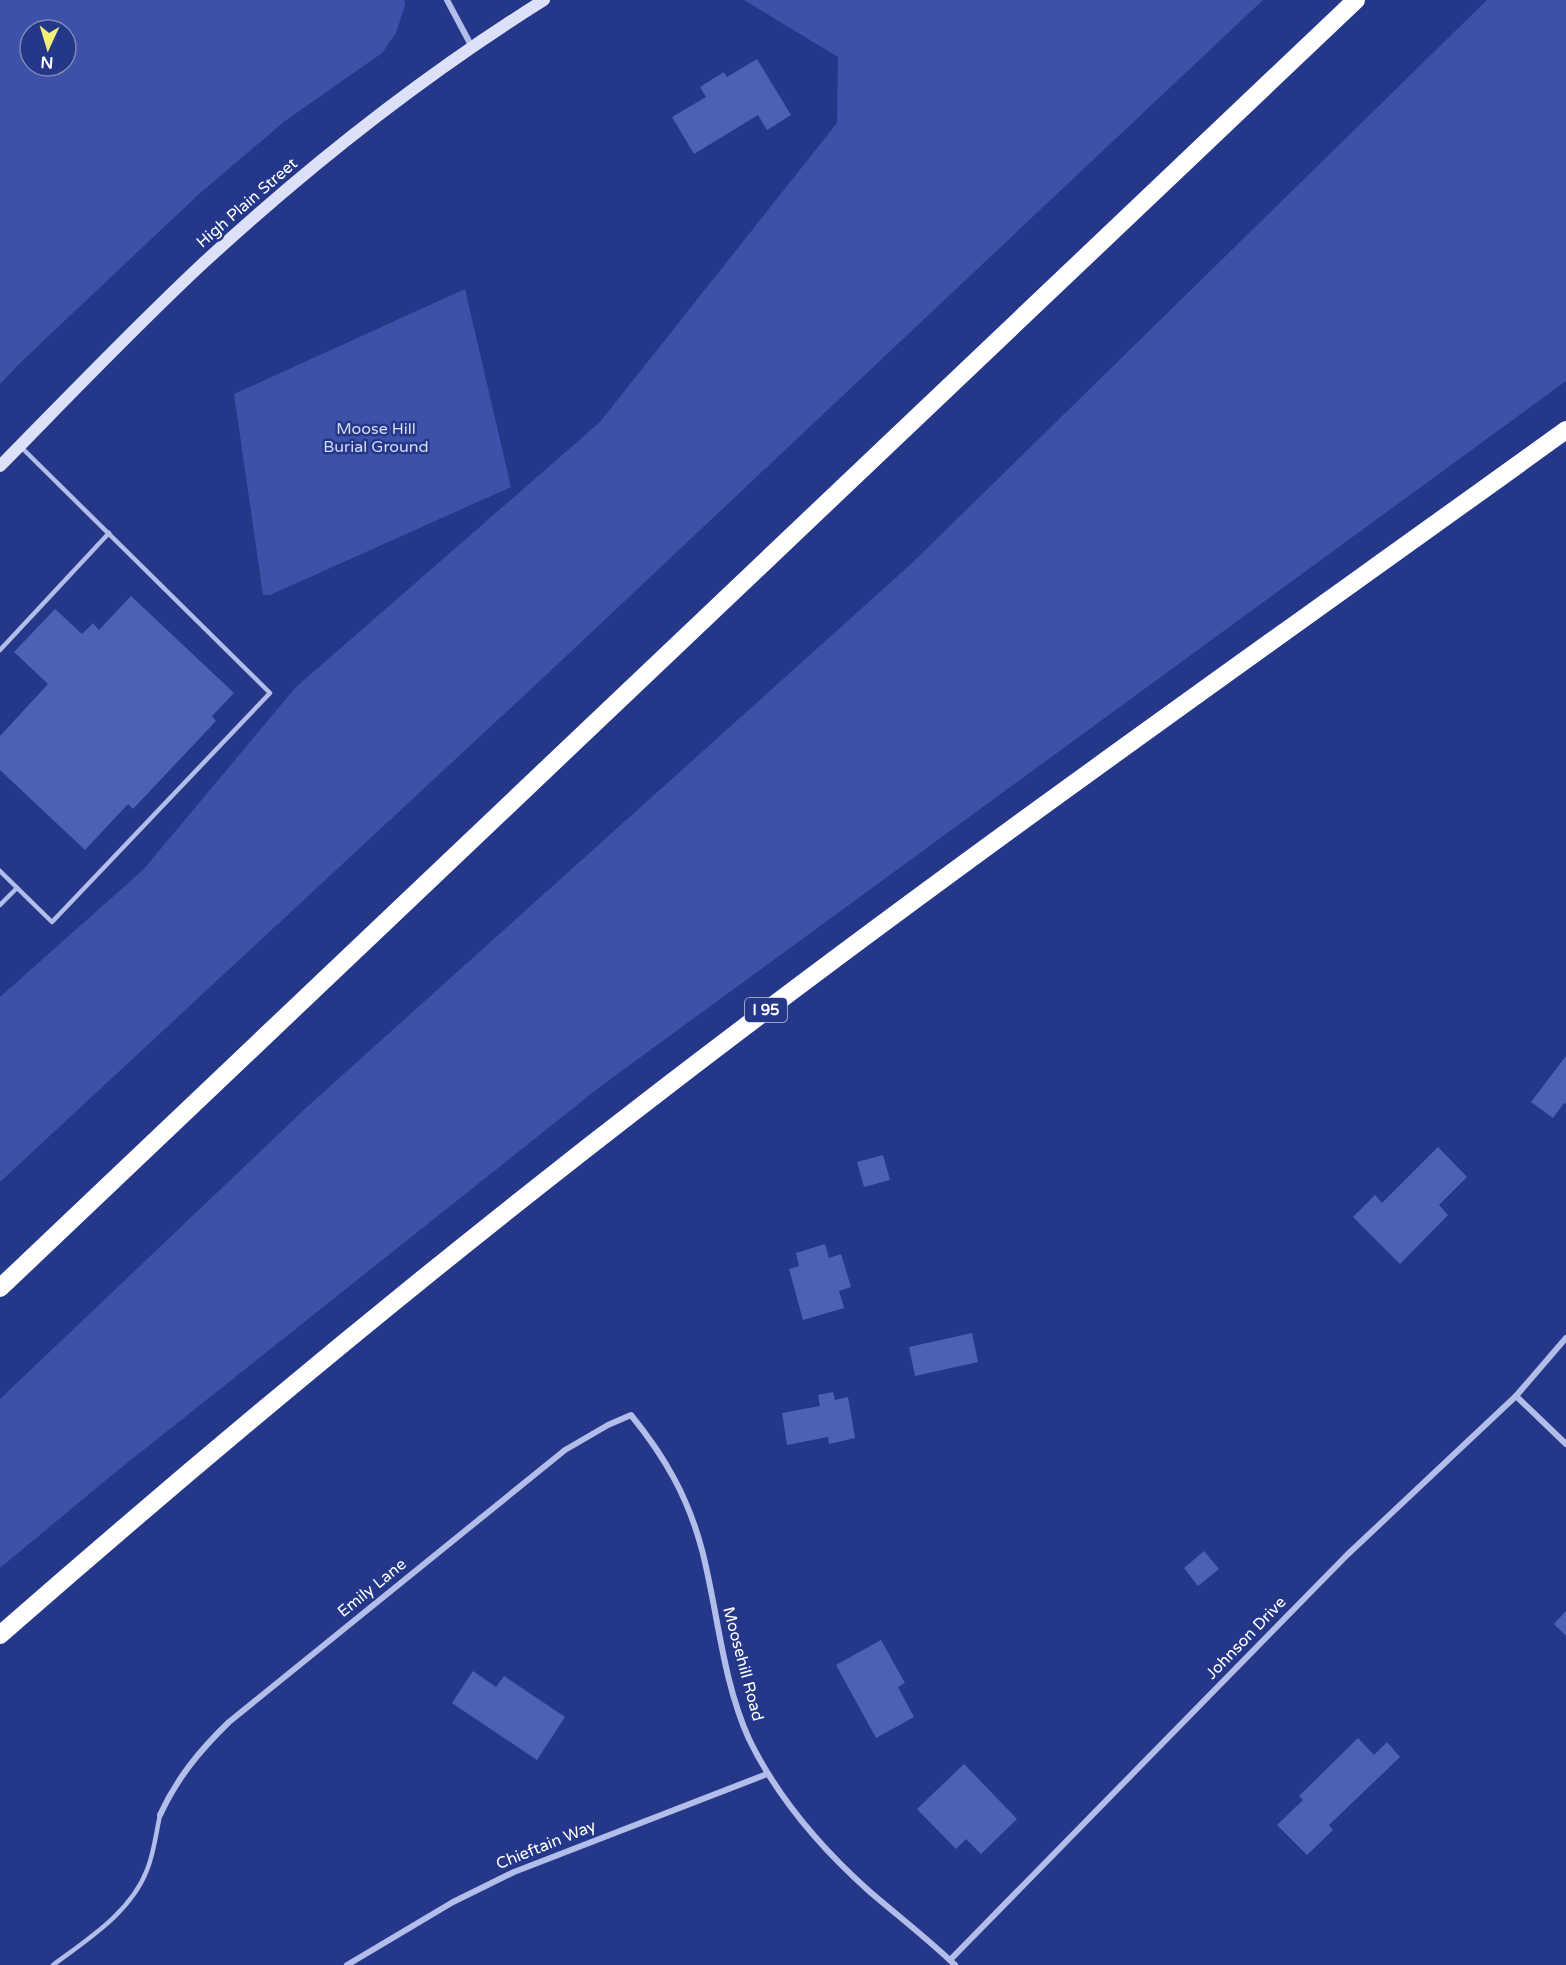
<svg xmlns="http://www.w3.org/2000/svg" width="1566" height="1965" font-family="'Varela Round',sans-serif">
	<rect width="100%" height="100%" fill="#253789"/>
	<g fill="#3d51a8" fill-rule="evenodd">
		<path d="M 0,0 L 404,0 L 405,5 L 396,33 L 382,53 L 285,121 L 199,194 L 21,362 L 0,384 ZM 30,30 L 66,30 L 66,66 L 30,66 Z"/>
		<path d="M 744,0 L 1263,0 L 544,677 L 0,1182 L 0,997 L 143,870 L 295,688 L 600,422 L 837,123 L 838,57 Z"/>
		<path d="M 1487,0 L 1566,0 L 1566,381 L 601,1086 L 112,1475 L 0,1568 L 0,1399 L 307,1107 L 911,564 Z"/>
		<path d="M 465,289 L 511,487 L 270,595 L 263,595 L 234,394 Z"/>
	</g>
	<g fill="#4e60b1">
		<path d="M 757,59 L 791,115 L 767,130 L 758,115 L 694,154 L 672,117 L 706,97 L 700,87 L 724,72 L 727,77 Z"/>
		<path d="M 131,596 L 234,693 L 212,716 L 216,721 L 133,809 L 128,804 L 85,850 L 0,770 L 0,736 L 48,684 L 14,652 L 55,609 L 82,634 L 93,623 L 99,630 Z"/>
		<path d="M 1566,1056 L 1566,1104 L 1564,1103 L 1553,1118 L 1531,1102 Z"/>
		<path d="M 1438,1147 L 1467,1177 L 1439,1205 L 1448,1215 L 1400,1264 L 1353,1217 L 1375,1195 L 1382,1203 Z"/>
		<path d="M 883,1155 L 890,1180 L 864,1187 L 857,1162 Z"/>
		<path d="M 825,1244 L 829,1258 L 841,1254 L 851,1287 L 839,1291 L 844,1308 L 803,1320 L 789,1269 L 799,1266 L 796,1253 Z"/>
		<path d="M 972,1333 L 978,1362 L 915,1376 L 909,1347 Z"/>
		<path d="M 833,1392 L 835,1400 L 848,1397 L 855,1438 L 829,1444 L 828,1437 L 787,1445 L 782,1413 L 820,1406 L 818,1395 Z"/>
		<path d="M 1204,1551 L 1219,1569 L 1198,1586 L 1184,1568 Z"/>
		<path d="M 1566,1611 L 1566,1636 L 1554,1624 Z"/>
		<path d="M 881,1640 L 905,1683 L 898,1687 L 914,1717 L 876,1738 L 836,1665 Z"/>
		<path d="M 473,1671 L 496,1687 L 504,1676 L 565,1717 L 537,1760 L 452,1703 Z"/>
		<path d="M 1358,1738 L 1374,1755 L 1387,1742 L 1400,1757 L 1329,1825 L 1333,1830 L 1307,1855 L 1277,1825 L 1303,1800 L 1299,1796 Z"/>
		<path d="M 964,1764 L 1017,1819 L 981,1854 L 966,1839 L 956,1849 L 917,1809 Z"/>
	</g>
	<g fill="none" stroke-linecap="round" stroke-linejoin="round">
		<g stroke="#b2bde9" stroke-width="4.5">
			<path d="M 0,650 L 109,533"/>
			<path d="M 0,871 L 52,922 L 270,693 L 22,448"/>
			<path d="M 0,905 L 17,888"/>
			<path d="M 53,1965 C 88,1939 131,1912 147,1870 C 154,1853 156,1833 160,1815"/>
		</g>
		<g stroke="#b2bde9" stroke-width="6">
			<path d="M 447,0 L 472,47"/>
			<path d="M 1516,1396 L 1566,1444"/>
			<path d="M 160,1815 C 177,1778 200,1750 229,1722 L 565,1450 L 608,1425 L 631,1415 C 665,1457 688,1497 702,1550 C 718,1612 722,1679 749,1739 C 777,1797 821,1848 869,1891 C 898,1916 928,1939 955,1965"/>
			<path d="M 950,1960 L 1347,1555 L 1516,1396 L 1566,1338"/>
			<path d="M 347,1965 L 453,1902 L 514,1872 L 767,1774"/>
		</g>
		<path stroke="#dde1f8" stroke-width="12" d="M 0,466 C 66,399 131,331 199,267 C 306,168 421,77 544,0"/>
		<g stroke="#fff" stroke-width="18">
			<path d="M 0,1288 L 1356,0"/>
			<path d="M 0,1635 C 217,1445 439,1261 667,1086 C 961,860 1265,647 1566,430"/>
		</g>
	</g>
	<g text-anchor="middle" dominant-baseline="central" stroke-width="5" stroke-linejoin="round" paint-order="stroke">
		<rect fill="#253789" stroke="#bec3dc" stroke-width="1.5" x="745" y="998" width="42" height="24" rx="4.5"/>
		<g font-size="15" font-weight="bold" fill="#fff">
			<text x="766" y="1010">I 95</text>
		</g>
		<g font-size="16" fill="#fff" stroke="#253789">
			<text transform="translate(247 203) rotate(-41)">High Plain Street</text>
			<text transform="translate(372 1588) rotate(-39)">Emily Lane</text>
			<text transform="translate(1246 1638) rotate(-46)">Johnson Drive</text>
			<text transform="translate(743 1664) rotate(75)">Moosehill Road</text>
			<text transform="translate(546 1845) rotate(-22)">Chieftain Way</text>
		</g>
		<g font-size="16" fill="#d6ddf7" stroke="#253789">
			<text x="376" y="429">Moose Hill<tspan x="376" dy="18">Burial Ground</tspan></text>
		</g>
	</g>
	<g transform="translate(48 48) rotate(184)"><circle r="28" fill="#253789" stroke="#7c87b8" stroke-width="1.5"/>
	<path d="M0-4.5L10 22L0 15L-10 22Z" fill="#f3f077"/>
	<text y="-9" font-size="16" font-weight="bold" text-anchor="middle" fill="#ffffff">N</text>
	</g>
</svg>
